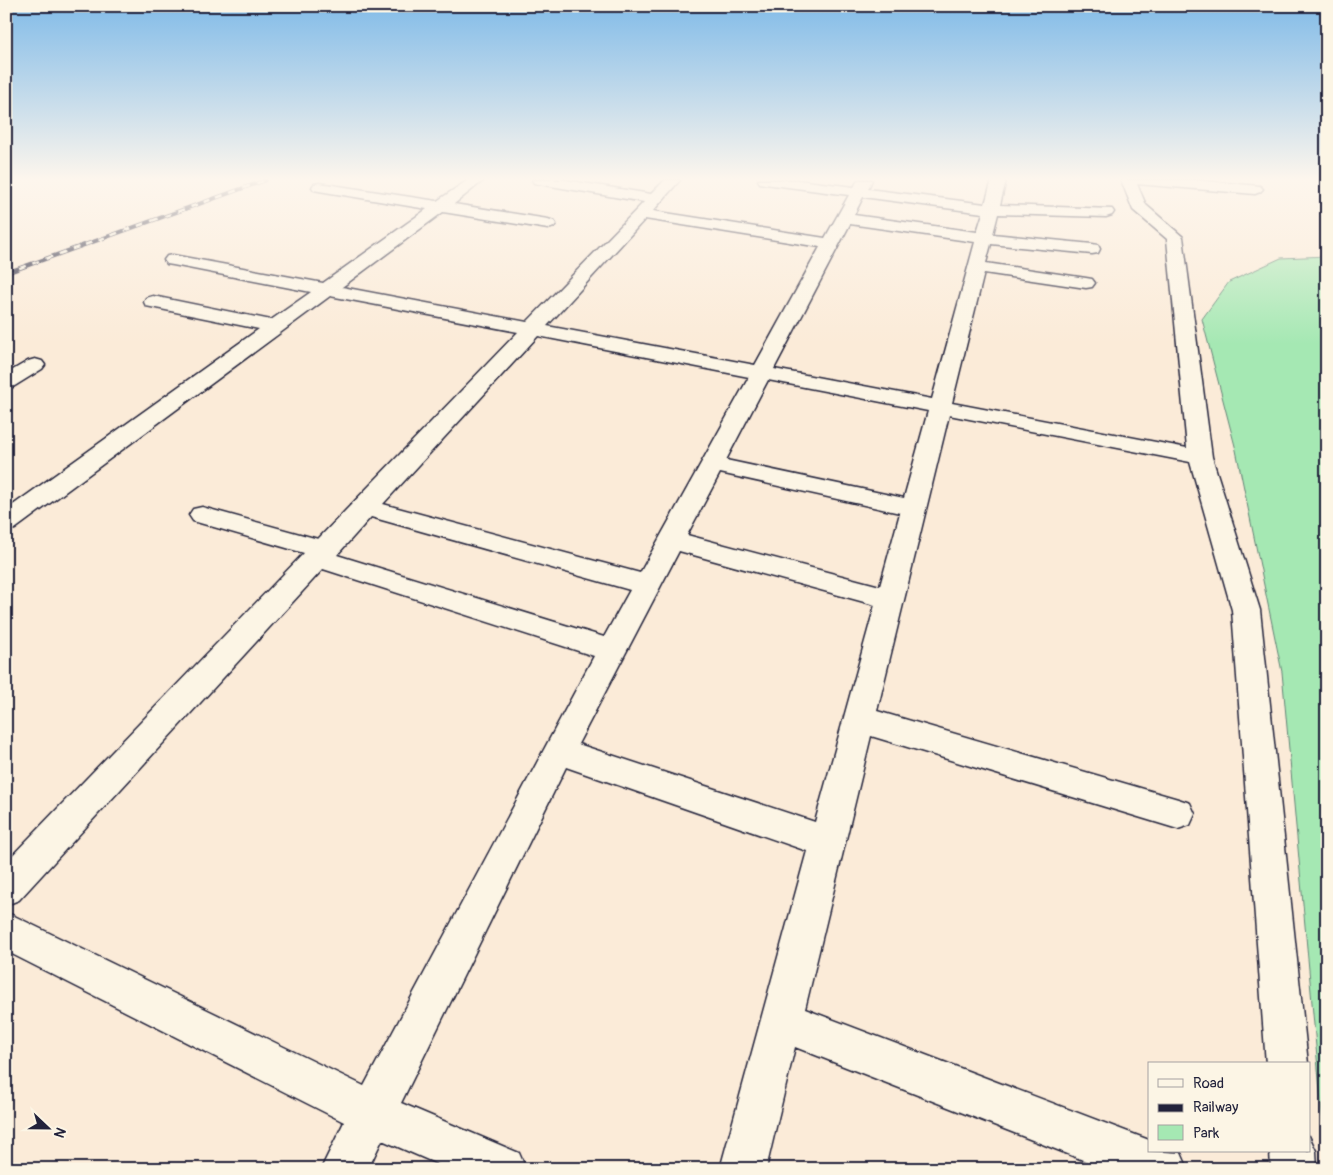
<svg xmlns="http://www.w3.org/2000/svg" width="1333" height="1175" font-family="Pangolin,sans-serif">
	<rect width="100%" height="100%" fill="#fbebd8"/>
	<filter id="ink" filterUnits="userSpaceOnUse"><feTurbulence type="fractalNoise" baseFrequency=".02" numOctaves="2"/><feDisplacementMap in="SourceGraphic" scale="10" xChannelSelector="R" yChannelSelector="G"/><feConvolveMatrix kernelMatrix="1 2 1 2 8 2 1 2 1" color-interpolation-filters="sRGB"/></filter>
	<g filter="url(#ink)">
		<path fill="#a5e8b3" stroke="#648577" d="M 1327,256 L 1327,1168 L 1282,672 L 1236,450 L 1202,319 L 1229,282 L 1281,258 Z"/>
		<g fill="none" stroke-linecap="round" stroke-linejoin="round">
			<defs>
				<g id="minor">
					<path d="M 468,180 L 484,180 L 454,204 L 548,219 L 554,221 L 556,224 L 554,227 L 548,229 L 443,212 L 342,287 L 527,322 L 644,202 L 539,184 L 534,183 L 532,180 L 565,180 L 651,194 L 665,180 L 680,180 L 653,211 L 825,238 L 849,195 L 765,184 L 760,183 L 758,180 L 798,180 L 854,187 L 858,180 L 872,180 L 868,189 L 985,204 L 992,180 L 1006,180 L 1000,205 L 1112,209 L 1114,212 L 1112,215 L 1106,217 L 998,214 L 993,234 L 1092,244 L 1098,245 L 1100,249 L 1098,253 L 1092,254 L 991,244 L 986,263 L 1086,278 L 1092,279 L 1095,283 L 1092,287 L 1086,288 L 984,273 L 952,403 L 1187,448 L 1167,239 L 1133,210 L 1121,180 L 1193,180 L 1260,186 L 1263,189 L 1260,192 L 1255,194 L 1137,184 L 1146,205 L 1183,237 L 1212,457 L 1260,610 L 1308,1064 L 1266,1064 L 1232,610 L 1190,462 L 949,415 L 877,711 L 1178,799 L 1190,803 L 1195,814 L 1190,825 L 1178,829 L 871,736 L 805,1009 L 1149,1140 L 1149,1151 L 1181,1153 L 1188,1169 L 1106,1169 L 795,1047 L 766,1169 L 720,1169 L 807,851 L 566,767 L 401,1103 L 519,1153 L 526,1169 L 449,1169 L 382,1140 L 368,1169 L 321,1169 L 344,1122 L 6,951 L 6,912 L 364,1086 L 594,656 L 323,569 L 19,900 L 6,905 L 6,862 L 304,553 L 193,521 L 189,515 L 193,509 L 202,507 L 318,539 L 518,332 L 330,296 L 15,529 L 6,531 L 6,510 L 259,329 L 146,306 L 144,302 L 146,298 L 153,296 L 271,320 L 311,292 L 173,265 L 167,264 L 164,260 L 167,256 L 173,255 L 323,283 L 427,209 L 319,191 L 314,190 L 312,187 L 314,184 L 319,183 L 437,201 ZM 863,197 L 983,213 L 977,232 L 854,215 ZM 645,219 L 820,247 L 755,365 L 547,326 ZM 850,224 L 975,242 L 932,399 L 774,369 ZM 538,336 L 749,377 L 640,573 L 383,504 ZM 768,380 L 928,411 L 904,498 L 726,460 ZM 720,473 L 900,513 L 880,586 L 687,535 ZM 371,517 L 630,590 L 604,637 L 337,555 ZM 679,551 L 875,605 L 815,822 L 578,744 Z"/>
					<path d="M 35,359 L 42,361 L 45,365 L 42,369 L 13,387 L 6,389 L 6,374 L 28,361 Z"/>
					<path d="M 1309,1136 L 1316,1151 L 1317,1169 L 1271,1169 L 1270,1151 L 1309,1151 Z"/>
				</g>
			</defs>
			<use href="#minor" stroke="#22223b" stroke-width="3"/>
			<use href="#minor" fill="#fcf5e5" fill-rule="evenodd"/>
			<defs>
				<path id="rail" d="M 6,273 L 266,180"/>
			</defs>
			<use href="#rail" stroke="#22223b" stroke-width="4"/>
			<use href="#rail" stroke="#fcf5e5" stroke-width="2.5" stroke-dasharray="7" stroke-linecap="butt"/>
		</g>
	</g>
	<linearGradient id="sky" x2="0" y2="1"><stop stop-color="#81bbe8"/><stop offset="0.52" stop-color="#fdf6ed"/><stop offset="1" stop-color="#fdf6ed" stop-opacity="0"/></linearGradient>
	<rect width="1333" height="344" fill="url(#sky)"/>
	<rect width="1333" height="1175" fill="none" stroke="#fcf5e5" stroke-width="25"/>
	<rect x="12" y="12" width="1308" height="1150" fill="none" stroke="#22223b" stroke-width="2" filter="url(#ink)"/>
	<rect x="1148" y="1062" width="162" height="90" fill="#fcf5e5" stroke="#a5a1a1"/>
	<rect x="1158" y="1079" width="25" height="8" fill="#fcf5e5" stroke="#a5a1a1"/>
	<text x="1193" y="1088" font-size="15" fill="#22223b">Road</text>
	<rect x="1158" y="1104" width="25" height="8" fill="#22223b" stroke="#a5a1a1"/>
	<text x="1193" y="1112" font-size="15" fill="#22223b">Railway</text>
	<rect x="1158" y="1125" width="25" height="15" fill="#a5e8b3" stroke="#a5a1a1"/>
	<text x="1193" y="1138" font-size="15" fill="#22223b">Park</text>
	<g transform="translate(48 1128) rotate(112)" stroke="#fcf5e5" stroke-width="4" paint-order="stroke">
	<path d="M0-4L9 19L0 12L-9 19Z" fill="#22223b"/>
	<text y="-8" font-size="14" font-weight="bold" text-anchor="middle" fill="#22223b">N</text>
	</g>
</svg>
